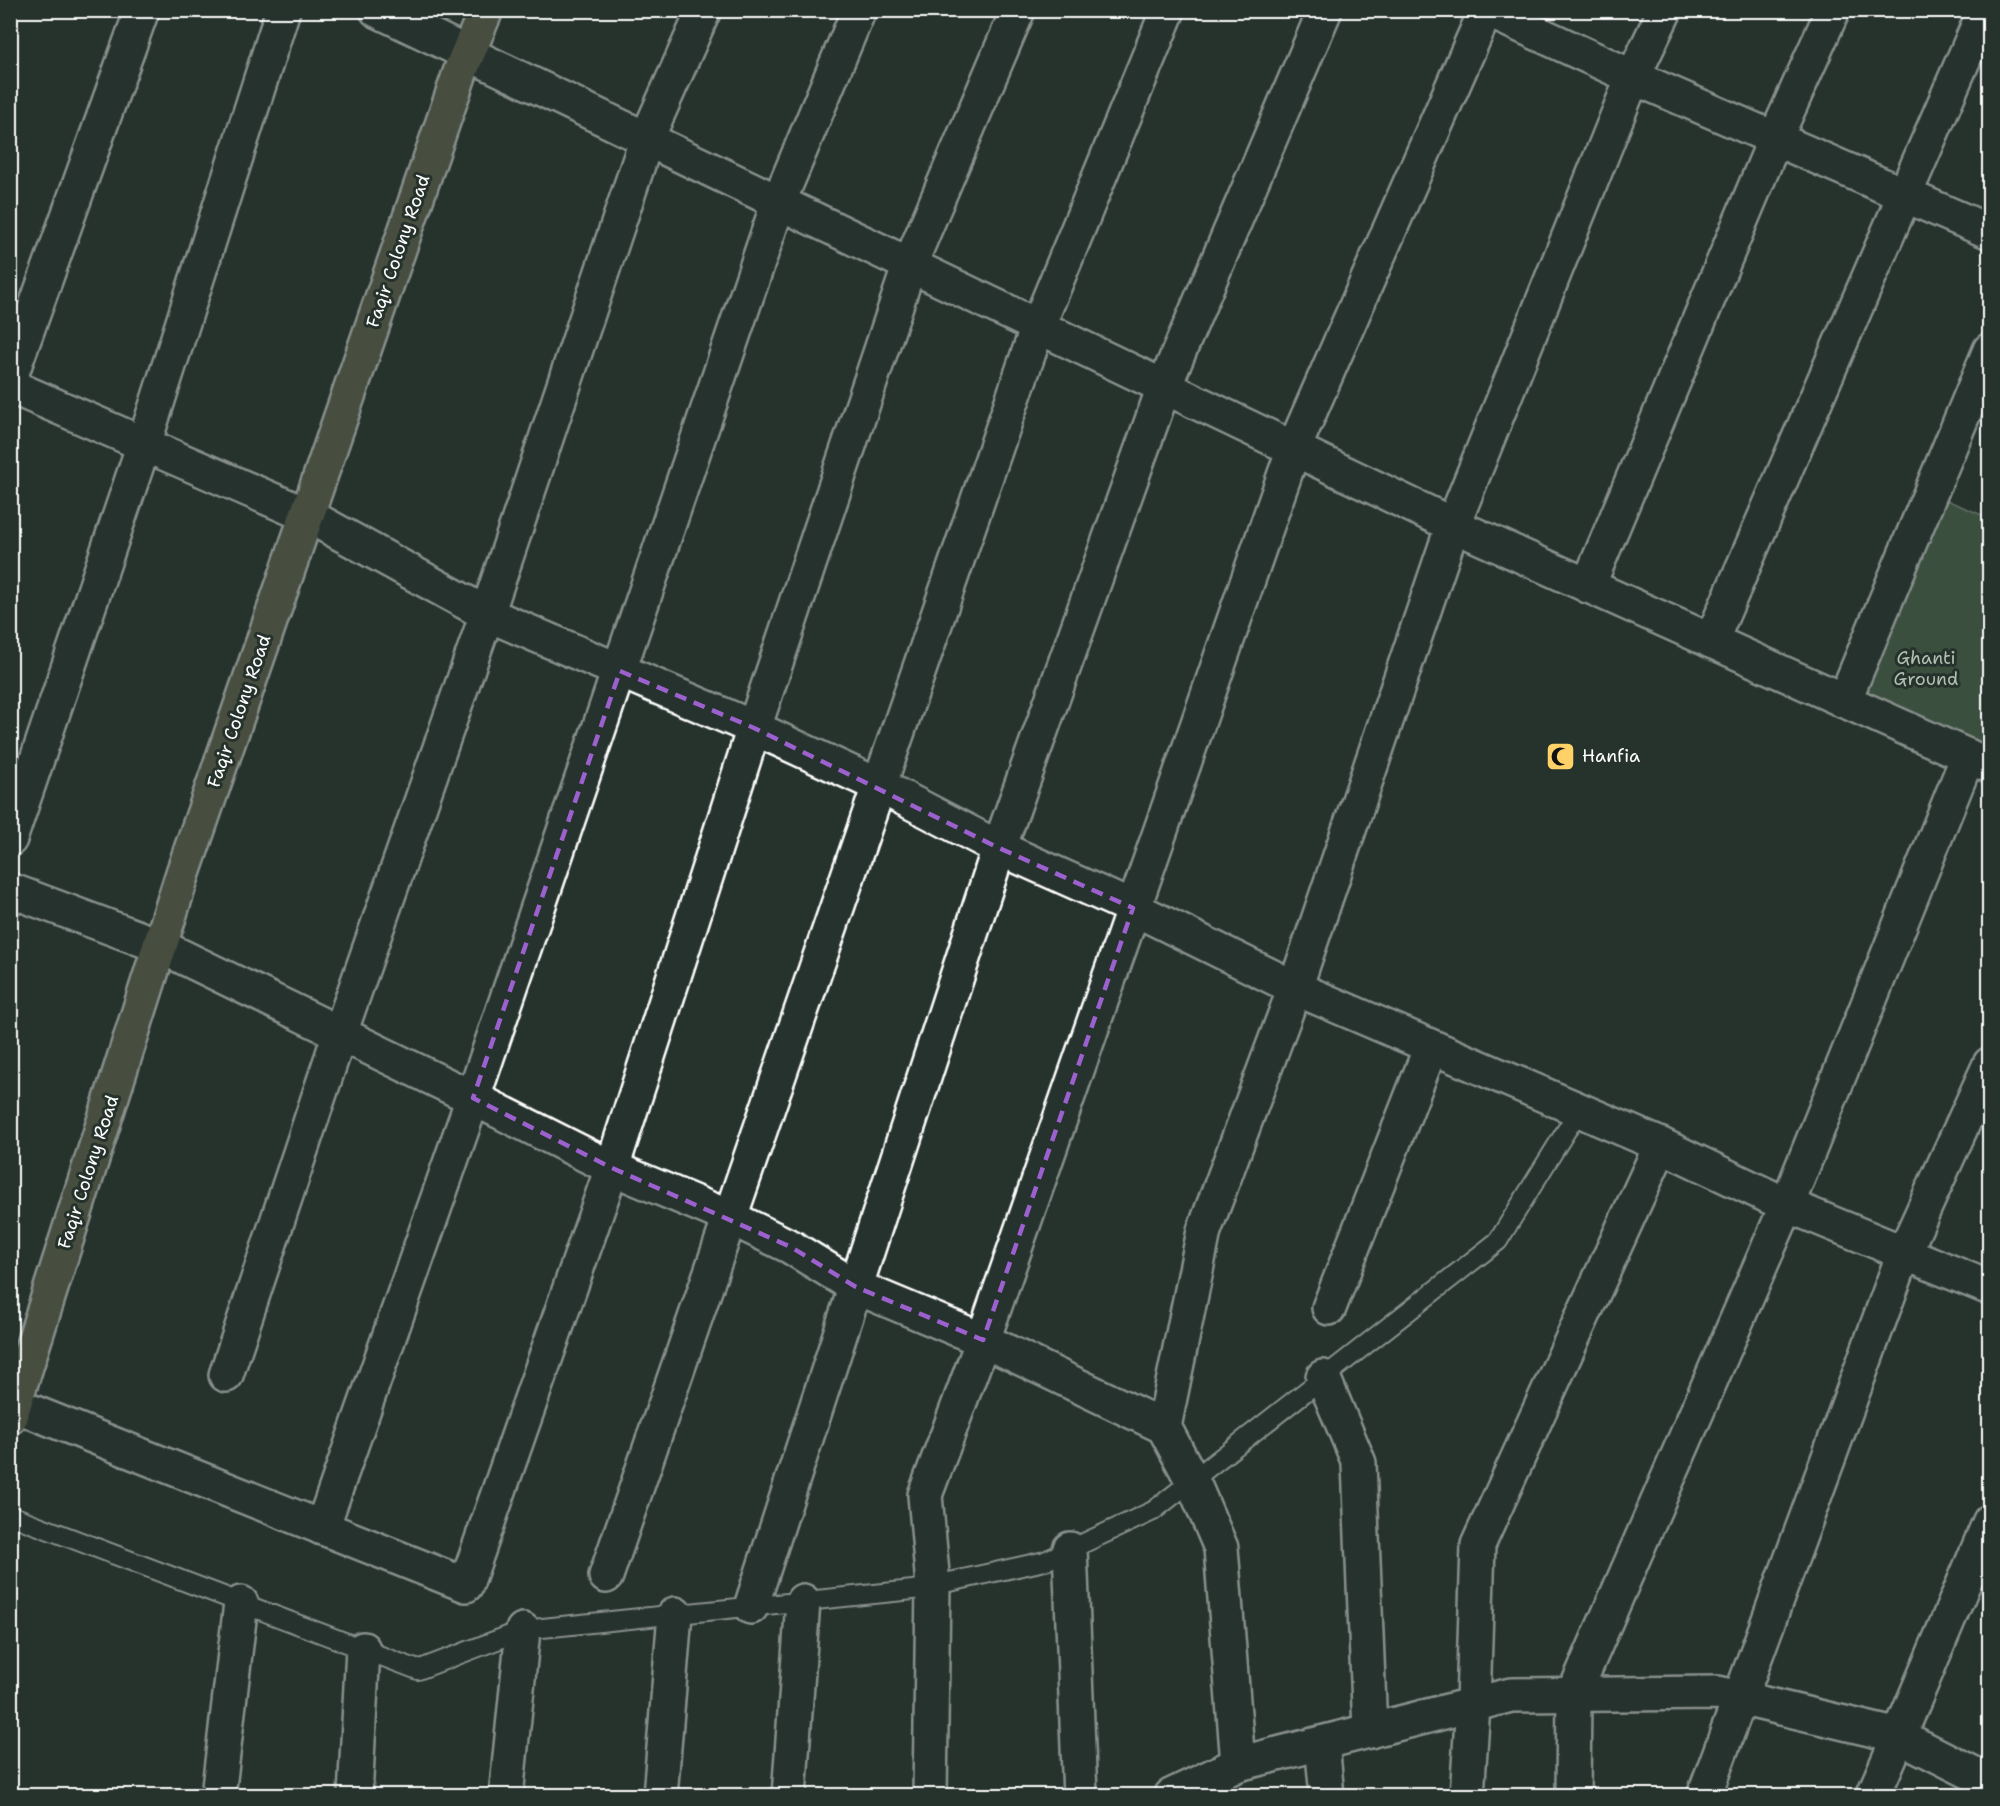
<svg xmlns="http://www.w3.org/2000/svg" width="2000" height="1806" font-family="'Shantell Sans',sans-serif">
	<rect width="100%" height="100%" fill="#26332d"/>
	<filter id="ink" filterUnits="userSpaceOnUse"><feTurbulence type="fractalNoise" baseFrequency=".0167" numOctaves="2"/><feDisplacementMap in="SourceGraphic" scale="12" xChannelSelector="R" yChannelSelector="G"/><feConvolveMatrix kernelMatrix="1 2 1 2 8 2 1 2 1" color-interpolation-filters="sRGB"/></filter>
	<g filter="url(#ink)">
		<path fill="#557157" stroke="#aab8ab" stroke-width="1.5" d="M 1930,493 L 1989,518 L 1989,765 L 1844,701 Z"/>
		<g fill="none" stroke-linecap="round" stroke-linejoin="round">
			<defs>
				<path id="lane" d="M 10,1515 L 418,1670 L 523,1630 L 913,1590 L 1045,1561 L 1153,1511 L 1498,1241 L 1579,1110"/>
				<g id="street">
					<path d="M 377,10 L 1453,525 L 1990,766"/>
					<path d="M 1487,10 L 1633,77 L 1990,232"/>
					<path d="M 10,378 L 142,10"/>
					<path d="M 10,386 L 307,515 L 487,614 L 754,728 L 880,786 L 999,848 L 1133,908 L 1295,988 L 1661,1145 L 1787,1205 L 1990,1288"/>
					<path d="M 1588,586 L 1775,139 L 1833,10"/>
					<path d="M 1711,641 L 1985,10"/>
					<path d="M 1844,701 L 1990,350"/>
					<path d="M 10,839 L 144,444 L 283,10"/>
					<path d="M 10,890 L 160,946 L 473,1098 L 612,1168 L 729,1217 L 791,1247 L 856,1287 L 983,1340 L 1164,1427 L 1192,1480 L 1221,1548 L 1238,1764"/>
					<path d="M 1329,1308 L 1431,1047"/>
					<path d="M 226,1375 L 340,1033 L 487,614 L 647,138 L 704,10"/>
					<path d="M 1323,1377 L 1359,1463 L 1370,1731"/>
					<path d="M 10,1403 L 466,1585 L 612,1168 L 754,728 L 910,264 L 1018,10"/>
					<path d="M 1164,1427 L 1204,1231 L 1295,988 L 1453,525 L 1633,77 L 1665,10"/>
					<path d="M 322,1528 L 473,1098 L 779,201 L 859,10"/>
					<path d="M 1070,1549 L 1080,1796"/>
					<path d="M 606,1576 L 1038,326 L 1168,10"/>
					<path d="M 751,1607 L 999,848 L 1164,387 L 1325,10"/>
					<path d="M 1322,1743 L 1327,1796"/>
					<path d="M 218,1796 L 241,1603"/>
					<path d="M 355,1796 L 363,1649"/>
					<path d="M 506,1796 L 523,1630"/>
					<path d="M 660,1796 L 675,1614"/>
					<path d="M 789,1796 L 803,1601"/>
					<path d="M 930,1796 L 933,1585 L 925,1495 L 983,1340 L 1294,448 L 1486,10"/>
					<path d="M 1467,1796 L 1473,1705 L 1478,1545 L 1661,1145"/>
					<path d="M 1573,1796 L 1574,1694 L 1787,1205 L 1968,756"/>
					<path d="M 1704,1796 L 1904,1253 L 1990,1064"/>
					<path d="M 1873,1796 L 1899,1736 L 1990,1782"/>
				</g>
				<path id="secondary" d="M 1171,1796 L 1238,1764 L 1511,1695 L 1718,1693 L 1899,1736 L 1990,1521"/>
				<path id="primary" d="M 10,1417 L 183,873 L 462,67 L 486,10"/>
			</defs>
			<use href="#lane" stroke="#fff" stroke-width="22"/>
			<use href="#street" stroke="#fff" stroke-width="38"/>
			<use href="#secondary" stroke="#fff" stroke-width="38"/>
			<use href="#primary" stroke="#fff" stroke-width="38"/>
			<use href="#lane" stroke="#26332d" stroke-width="18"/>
			<use href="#street" stroke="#26332d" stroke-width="33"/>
			<use href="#secondary" stroke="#26332d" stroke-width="33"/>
			<use href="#primary" stroke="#706f59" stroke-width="33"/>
		</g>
	</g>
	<path d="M0 0H2000V1806H0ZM 620,671 L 754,728 L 999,848 L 1133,908 L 983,1340 L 856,1287 L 791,1247 L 612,1168 L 473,1098 Z" fill="#26332d" fill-opacity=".55" fill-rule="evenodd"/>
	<path fill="none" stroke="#9c61cf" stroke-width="4.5" stroke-dasharray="12 8" stroke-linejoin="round" d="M 620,671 L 754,728 L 999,848 L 1133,908 L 983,1340 L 856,1287 L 791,1247 L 612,1168 L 473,1098 Z"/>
	<defs>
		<symbol id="mosque-square" viewBox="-11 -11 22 22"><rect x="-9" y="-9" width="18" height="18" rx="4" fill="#ffd166" stroke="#26332d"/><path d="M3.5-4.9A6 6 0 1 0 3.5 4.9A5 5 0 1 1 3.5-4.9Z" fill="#111"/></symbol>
	</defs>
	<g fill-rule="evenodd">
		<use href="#mosque-square" x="1544" y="740" width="33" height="33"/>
	</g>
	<g text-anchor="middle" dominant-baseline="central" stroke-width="6" stroke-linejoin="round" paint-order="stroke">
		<g font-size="18" fill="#fff" stroke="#26332d">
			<text transform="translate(398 251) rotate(-71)">Faqir Colony Road</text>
			<text transform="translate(239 711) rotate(-71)">Faqir Colony Road</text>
			<text transform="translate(88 1172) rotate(-72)">Faqir Colony Road</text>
		</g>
		<g font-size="18" fill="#b2bfb3" stroke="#26332d">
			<text x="1926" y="658">Ghanti<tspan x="1926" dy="21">Ground</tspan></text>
		</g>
		<g font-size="18" fill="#fff" stroke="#26332d" text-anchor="start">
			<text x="1582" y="756">Hanfia</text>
		</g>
	</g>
	<rect width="2000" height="1806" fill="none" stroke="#26332d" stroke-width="36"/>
	<rect x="18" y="18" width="1964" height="1770" fill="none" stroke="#fff" stroke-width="2" filter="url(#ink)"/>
</svg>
